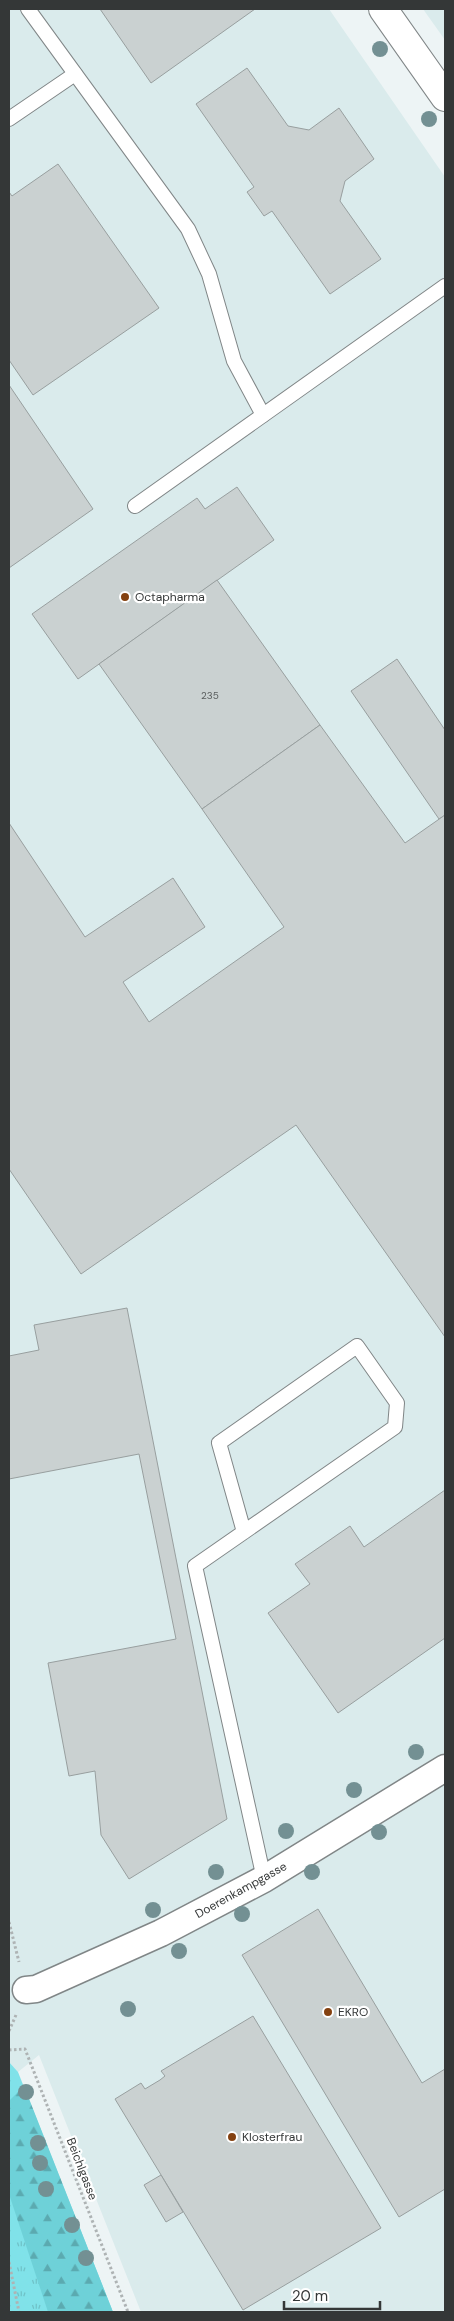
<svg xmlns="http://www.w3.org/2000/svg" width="454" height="2321" font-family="'DM Sans',sans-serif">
	<defs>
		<pattern id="grass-tufts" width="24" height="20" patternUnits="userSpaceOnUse" patternTransform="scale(1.25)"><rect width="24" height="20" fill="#80e2e9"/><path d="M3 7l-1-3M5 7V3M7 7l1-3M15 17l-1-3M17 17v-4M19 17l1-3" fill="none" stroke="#6fc2c8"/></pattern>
		<pattern id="forest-firs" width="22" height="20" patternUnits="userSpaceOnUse" patternTransform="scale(1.25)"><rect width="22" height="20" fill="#6ed1d8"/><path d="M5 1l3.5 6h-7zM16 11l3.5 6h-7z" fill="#5baab0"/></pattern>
	</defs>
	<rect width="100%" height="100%" fill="#edf4f5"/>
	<g fill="#daebec">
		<path d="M 9,9 L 329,9 L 445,177 L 445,2312 L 141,2312 L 39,2055 L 18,2072 L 9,2062 Z"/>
		<path d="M 423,9 L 445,9 L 445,40 Z"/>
	</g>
	<path fill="url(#grass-tufts)" d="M 9,2062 L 18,2072 L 113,2312 L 9,2312 Z"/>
	<path fill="url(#forest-firs)" d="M 24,2086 L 113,2312 L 48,2312 L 9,2194 L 9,2101 Z"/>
	<g fill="#cad1d1" stroke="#989f9f">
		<path d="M 100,9 L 255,9 L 151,83 Z"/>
		<path d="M 247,68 L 288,126 L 309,130 L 339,108 L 374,159 L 345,181 L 340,201 L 381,259 L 330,294 L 272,211 L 264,216 L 247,192 L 254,187 L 196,104 Z"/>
		<path d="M 58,164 L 159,308 L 33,395 L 9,360 L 9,192 L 12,196 Z"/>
		<path d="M 9,385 L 93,509 L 9,568 Z"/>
		<path d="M 237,487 L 274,540 L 78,679 L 32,614 L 197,498 L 205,509 Z"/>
		<path d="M 217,580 L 320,725 L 202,809 L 99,664 Z"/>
		<path d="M 397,659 L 445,730 L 445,815 L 439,819 L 351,691 Z"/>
		<path d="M 320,725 L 405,843 L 445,815 L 445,1337 L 296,1125 L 81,1274 L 9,1169 L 9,823 L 85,937 L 173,878 L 205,927 L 123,982 L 149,1022 L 284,927 L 202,809 Z"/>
		<path d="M 127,1308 L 227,1819 L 129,1879 L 101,1835 L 95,1771 L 69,1776 L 48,1663 L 176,1639 L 139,1454 L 9,1479 L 9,1356 L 39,1350 L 34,1325 Z"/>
		<path d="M 445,1490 L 445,1638 L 338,1713 L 268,1613 L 310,1584 L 295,1564 L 350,1526 L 364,1547 Z"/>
		<path d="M 318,1909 L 422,2083 L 445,2069 L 445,2189 L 399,2217 L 242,1955 Z"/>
		<path d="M 253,2016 L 381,2228 L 243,2310 L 115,2099 L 141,2083 L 145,2089 L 160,2080 L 165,2076 L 161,2071 Z"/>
		<path d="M 161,2175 L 183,2212 L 166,2222 L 144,2185 Z"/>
	</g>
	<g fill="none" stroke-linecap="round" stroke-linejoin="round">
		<defs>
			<g id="service">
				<path d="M 28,9 L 188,229 L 209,274 L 234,361 L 263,415"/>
				<path d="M 9,119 L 75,74"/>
				<path d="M 135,506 L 445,286"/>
				<path d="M 244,1532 L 219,1443 L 357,1346 L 397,1403 L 395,1427 L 195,1566 L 264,1879"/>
			</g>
			<path id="minor" d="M 26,1990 L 36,1989 L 161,1933 L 264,1879 L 445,1768"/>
			<path id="secondary" d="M 383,9 L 445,97"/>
		</defs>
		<use href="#service" stroke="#808687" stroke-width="16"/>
		<use href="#minor" stroke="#808687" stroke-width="29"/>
		<use href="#secondary" stroke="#808687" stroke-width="30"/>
		<g stroke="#aeb3b4" stroke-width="3" stroke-dasharray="2.5 2.5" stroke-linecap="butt">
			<path d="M 9,1922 L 19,1962"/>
			<path d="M 9,2031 L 16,2015"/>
			<path d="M 9,2050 L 25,2049 L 128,2312"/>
			<path d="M 9,2262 L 19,2312"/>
		</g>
		<use href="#service" stroke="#fff" stroke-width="14"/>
		<use href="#minor" stroke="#fff" stroke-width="26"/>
		<use href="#secondary" stroke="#fff" stroke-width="28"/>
	</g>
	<g fill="#739093">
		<circle cx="380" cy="49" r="8"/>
		<circle cx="429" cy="119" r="8"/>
		<circle cx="416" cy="1752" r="8"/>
		<circle cx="354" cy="1790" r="8"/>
		<circle cx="286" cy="1831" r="8"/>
		<circle cx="379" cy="1832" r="8"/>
		<circle cx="216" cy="1872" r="8"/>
		<circle cx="312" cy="1872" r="8"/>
		<circle cx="153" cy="1910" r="8"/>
		<circle cx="242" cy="1914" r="8"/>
		<circle cx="179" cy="1951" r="8"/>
		<circle cx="128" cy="2009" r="8"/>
		<circle cx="26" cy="2092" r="8"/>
		<circle cx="38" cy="2143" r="8"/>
		<circle cx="40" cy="2163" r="8"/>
		<circle cx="46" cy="2189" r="8"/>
		<circle cx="72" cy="2225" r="8"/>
		<circle cx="86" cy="2258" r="8"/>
	</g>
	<g fill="#844110" stroke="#fff" stroke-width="2">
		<circle cx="125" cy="597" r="5"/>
		<circle cx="328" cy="2012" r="5"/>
		<circle cx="232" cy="2137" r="5"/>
	</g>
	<g text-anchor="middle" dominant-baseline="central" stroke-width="4.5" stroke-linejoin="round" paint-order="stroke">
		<g font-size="10" fill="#5a5e5e">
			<text x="210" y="695">235</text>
		</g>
		<g font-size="12" fill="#343737" stroke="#fff" text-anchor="start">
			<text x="135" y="597">Octapharma</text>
			<text x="338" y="2012">EKRO</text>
			<text x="242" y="2137">Klosterfrau</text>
		</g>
		<g font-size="12" fill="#343737" stroke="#fff">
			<text transform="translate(241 1890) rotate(-29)">Doerenkampgasse</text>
			<text transform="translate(82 2169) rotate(69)">Beichlgasse</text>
		</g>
	</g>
	<rect width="454" height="2321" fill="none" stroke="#343737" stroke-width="20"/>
	<path d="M284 2301v8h96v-8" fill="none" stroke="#343737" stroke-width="2.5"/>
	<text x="292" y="2301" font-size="15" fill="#343737" stroke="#ffffff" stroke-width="4" paint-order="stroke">20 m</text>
</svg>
